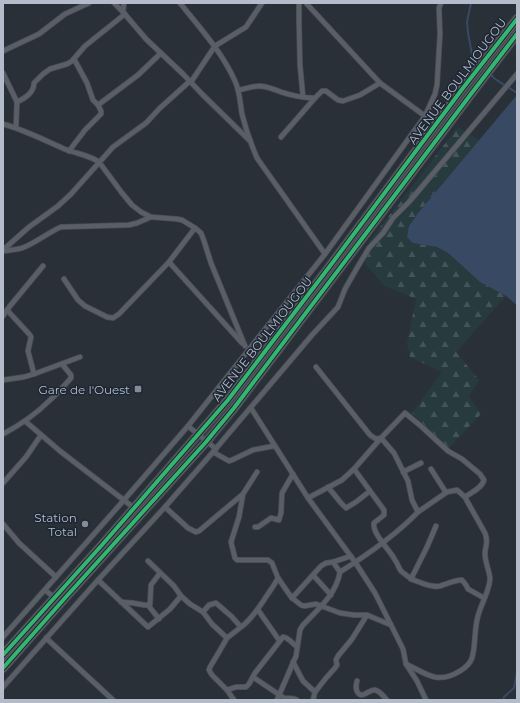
<svg xmlns="http://www.w3.org/2000/svg" width="520" height="703" font-family="Montserrat,sans-serif">
	<defs>
		<pattern id="forest-firs" width="22" height="20" patternUnits="userSpaceOnUse"><rect width="22" height="20" fill="#273a3e"/><path d="M5 1l3.5 6h-7zM16 11l3.5 6h-7z" fill="#445559"/></pattern>
	</defs>
	<rect width="100%" height="100%" fill="#2a3038"/>
	<path fill="url(#forest-firs)" d="M 458,127 L 479,140 L 418,213 L 409,226 L 413,243 L 437,247 L 448,253 L 480,282 L 506,296 L 456,352 L 479,380 L 469,396 L 481,414 L 449,448 L 412,413 L 442,372 L 410,357 L 407,343 L 416,299 L 385,286 L 365,264 L 370,240 Z"/>
	<path fill="#384963" d="M 517,95 L 517,305 L 506,296 L 480,282 L 448,253 L 437,247 L 413,243 L 407,237 L 409,226 L 418,213 Z"/>
	<g fill="none" stroke-linecap="round" stroke-linejoin="round">
		<g stroke="#384963" stroke-width="2">
			<path d="M 471,3 L 467,22 L 468,33 L 472,54 L 481,63"/>
			<path d="M 490,74 L 495,79 L 517,93"/>
			<path d="M 503,700 L 504,697 L 514,688 L 517,673"/>
		</g>
		<defs>
			<g id="minor">
				<path d="M 114,3 L 123,12 L 146,39 L 183,74 L 202,94 L 249,140"/>
				<path d="M 299,3 L 299,21 L 300,65 L 303,97"/>
				<path d="M 306,3 L 380,83 L 425,116"/>
				<path d="M 123,12 L 124,3"/>
				<path d="M 3,51 L 39,34 L 65,14 L 89,3"/>
				<path d="M 3,73 L 17,102 L 16,127"/>
				<path d="M 191,82 L 215,46 L 246,27 L 262,3"/>
				<path d="M 239,90 C 245,89 253,86 260,86 C 268,87 274,89 281,92 C 290,95 305,98 315,98"/>
				<path d="M 17,102 C 25,98 34,93 34,83 L 43,74 L 50,69 L 67,64 L 72,61 L 85,46 L 125,14"/>
				<path d="M 98,105 L 138,75 L 161,53"/>
				<path d="M 3,124 C 25,130 46,141 67,150 C 78,154 89,155 99,162 L 122,193 L 132,205 L 141,212 L 151,217 L 177,219 L 182,220 L 195,228 L 201,233 L 204,241 L 211,263 L 245,346"/>
				<path d="M 281,137 L 315,98 L 322,91 L 326,91 L 338,100 L 343,101 L 360,95 L 380,83"/>
				<path d="M 69,151 L 85,130 L 101,114 L 101,111 L 98,105 L 93,100 L 87,83 L 74,59"/>
				<path d="M 3,250 L 29,227 L 58,206 L 71,194 L 113,147 L 146,123 L 160,108 L 190,81"/>
				<path d="M 3,251 C 9,250 16,250 22,248 C 36,243 47,233 61,227 L 129,225 L 137,223 L 151,217"/>
				<path d="M 325,254 L 425,116 L 435,94 L 437,85 L 440,34 L 439,8 L 441,3"/>
				<path d="M 169,262 L 242,343"/>
				<path d="M 64,279 L 78,300 L 85,306 L 107,317 L 113,318 L 119,314 L 169,262 L 195,228"/>
				<path d="M 7,310 L 30,335 L 31,337 L 28,351 L 34,374"/>
				<path d="M 3,316 L 10,306 L 43,266"/>
				<path d="M 316,367 L 370,435 L 376,439 L 381,438 L 394,453 L 408,481 L 412,500 L 418,512 C 395,536 367,555 340,572"/>
				<path d="M 3,380 L 24,377 L 34,374 L 80,357"/>
				<path d="M 251,408 L 308,498 L 355,562 L 375,593 L 403,649 L 406,664 L 417,681 L 426,700"/>
				<path d="M 25,421 L 60,451 L 134,508"/>
				<path d="M 188,426 L 216,449"/>
				<path d="M 3,434 C 20,425 36,414 49,401 C 57,394 64,386 71,378 L 71,375 L 62,364"/>
				<path d="M 213,452 L 229,461 L 232,460 L 253,450 L 274,446"/>
				<path d="M 354,469 L 384,510 L 384,515 L 374,523 C 372,534 390,550 395,560 C 398,564 398,567 401,571 C 404,574 408,576 411,579"/>
				<path d="M 257,472 L 243,494 L 239,517 L 231,542 L 235,558 L 237,560 L 268,560 L 272,563 L 278,578 L 287,591 L 292,598 L 301,605 L 304,606 L 316,604 L 340,613 L 354,615 L 367,615 L 391,625"/>
				<path d="M 403,472 L 421,463"/>
				<path d="M 3,483 L 26,457 L 41,435"/>
				<path d="M 328,487 L 341,503 L 346,508 L 356,502 L 370,491"/>
				<path d="M 308,498 L 342,480 L 354,469 L 381,438 L 405,413 L 422,427 L 448,451 L 462,459 L 480,474 L 484,480 C 482,488 472,492 465,497"/>
				<path d="M 165,507 L 188,528 L 196,532 L 199,531 L 243,494"/>
				<path d="M 418,512 L 447,492"/>
				<path d="M 3,524 L 19,543 L 56,577"/>
				<path d="M 436,526 L 427,547 L 411,579 C 420,582 430,588 440,586 C 447,584 454,580 462,580 L 466,585 L 468,589 L 484,598"/>
				<path d="M 255,527 L 258,527 L 271,518 L 279,520 L 281,513 L 282,493 L 293,474"/>
				<path d="M 313,575 L 331,595"/>
				<path d="M 98,580 L 148,627 L 170,609 L 181,596 L 174,586 L 148,561"/>
				<path d="M 45,590 L 55,598"/>
				<path d="M 181,596 L 190,604 L 203,612 L 209,605 L 216,603 L 231,616 L 241,627 C 251,620 257,610 264,600 C 269,592 274,586 278,578"/>
				<path d="M 292,598 L 321,566 L 326,563 L 333,562"/>
				<path d="M 121,602 L 133,603 L 144,605 L 148,605"/>
				<path d="M 258,610 L 279,640"/>
				<path d="M 203,612 L 212,624 L 227,638"/>
				<path d="M 159,619 L 148,605 L 150,604 L 151,585 L 160,573"/>
				<path d="M 3,637 L 124,500 L 188,426 L 325,254 L 257,158 C 251,144 246,130 242,114 C 240,103 240,92 235,81 C 222,52 200,28 180,3"/>
				<path d="M 46,638 L 113,700"/>
				<path d="M 293,662 L 303,681 L 315,692 L 313,700"/>
				<path d="M 406,664 C 427,674 437,685 460,671 C 465,668 470,664 472,658 C 476,644 474,629 478,616 C 481,604 490,590 490,578 C 489,570 485,562 485,554 C 485,545 489,543 485,533 L 467,501 L 465,497 L 457,490 L 447,492 L 445,491 L 431,469"/>
				<path d="M 253,677 L 284,698 C 289,699 292,697 297,700"/>
				<path d="M 357,681 C 356,685 355,689 358,693 C 363,699 369,689 375,690 C 380,691 384,697 387,700"/>
				<path d="M 3,687 L 98,580 L 165,507 L 213,452 L 312,335 L 338,307 L 345,289 L 357,268 L 369,248 L 383,233 L 393,218 L 409,202 L 517,74"/>
				<path d="M 227,690 L 236,687 L 246,687 L 249,684 L 255,673 L 283,637 C 288,637 293,644 297,647"/>
				<path d="M 315,692 L 326,678 L 335,668 L 337,665 L 336,660 L 338,656 L 352,639 L 367,615"/>
				<path d="M 234,700 L 227,690 L 212,675 L 209,670 L 210,667 L 219,652 L 227,638 L 241,627"/>
				<path d="M 277,700 L 296,656 L 300,630 L 303,625 C 318,609 336,595 340,572 L 333,562 L 351,556"/>
			</g>
			<g id="trunk">
				<path d="M 3,655 L 102,545 L 228,400 L 333,262 L 463,88 L 517,19"/>
				<path d="M 3,668 L 65,598 L 206,442 L 234,408 L 355,248 L 471,94 L 517,34"/>
			</g>
		</defs>
		<use href="#minor" stroke="#484c53" stroke-width="6"/>
		<use href="#trunk" stroke="#474c53" stroke-width="10"/>
		<use href="#minor" stroke="#5a5e66" stroke-width="4.5"/>
		<use href="#trunk" stroke="#5b5f64" stroke-width="8"/>
		<defs>
			<g id="cycleway">
				<path d="M 3,655 L 102,545 L 228,400 L 333,262 L 463,88 L 517,19"/>
				<path d="M 3,668 L 65,598 L 206,442 L 234,408 L 355,248 L 471,94 L 517,34"/>
			</g>
		</defs>
		<use href="#cycleway" stroke="#1d2633" stroke-width="6"/>
		<use href="#cycleway" stroke="#33b770" stroke-width="4"/>
	</g>
	<g fill="#848b96" stroke="#1d2633" stroke-width="1.5">
		<rect x="134" y="385" width="8" height="8" rx="2"/>
		<circle cx="85" cy="524" r="4"/>
	</g>
	<g text-anchor="middle" dominant-baseline="central" stroke-width="3" stroke-linejoin="round" paint-order="stroke">
		<g font-size="12" fill="#b4bcc9" stroke="#1d2633">
			<text transform="translate(457 81) rotate(-53)">AVENUE BOULMIOUGOU</text>
			<text transform="translate(262 339) rotate(-52)">AVENUE BOULMIOUGOU</text>
		</g>
		<g font-size="12" fill="#b4bcc9" stroke="#1d2633" text-anchor="end">
			<text x="130" y="389">Gare de l'Ouest</text>
			<text x="77" y="517">Station<tspan x="77" dy="14">Total</tspan></text>
		</g>
	</g>
	<rect width="520" height="703" fill="none" stroke="#b4bcc9" stroke-width="8"/>
</svg>
